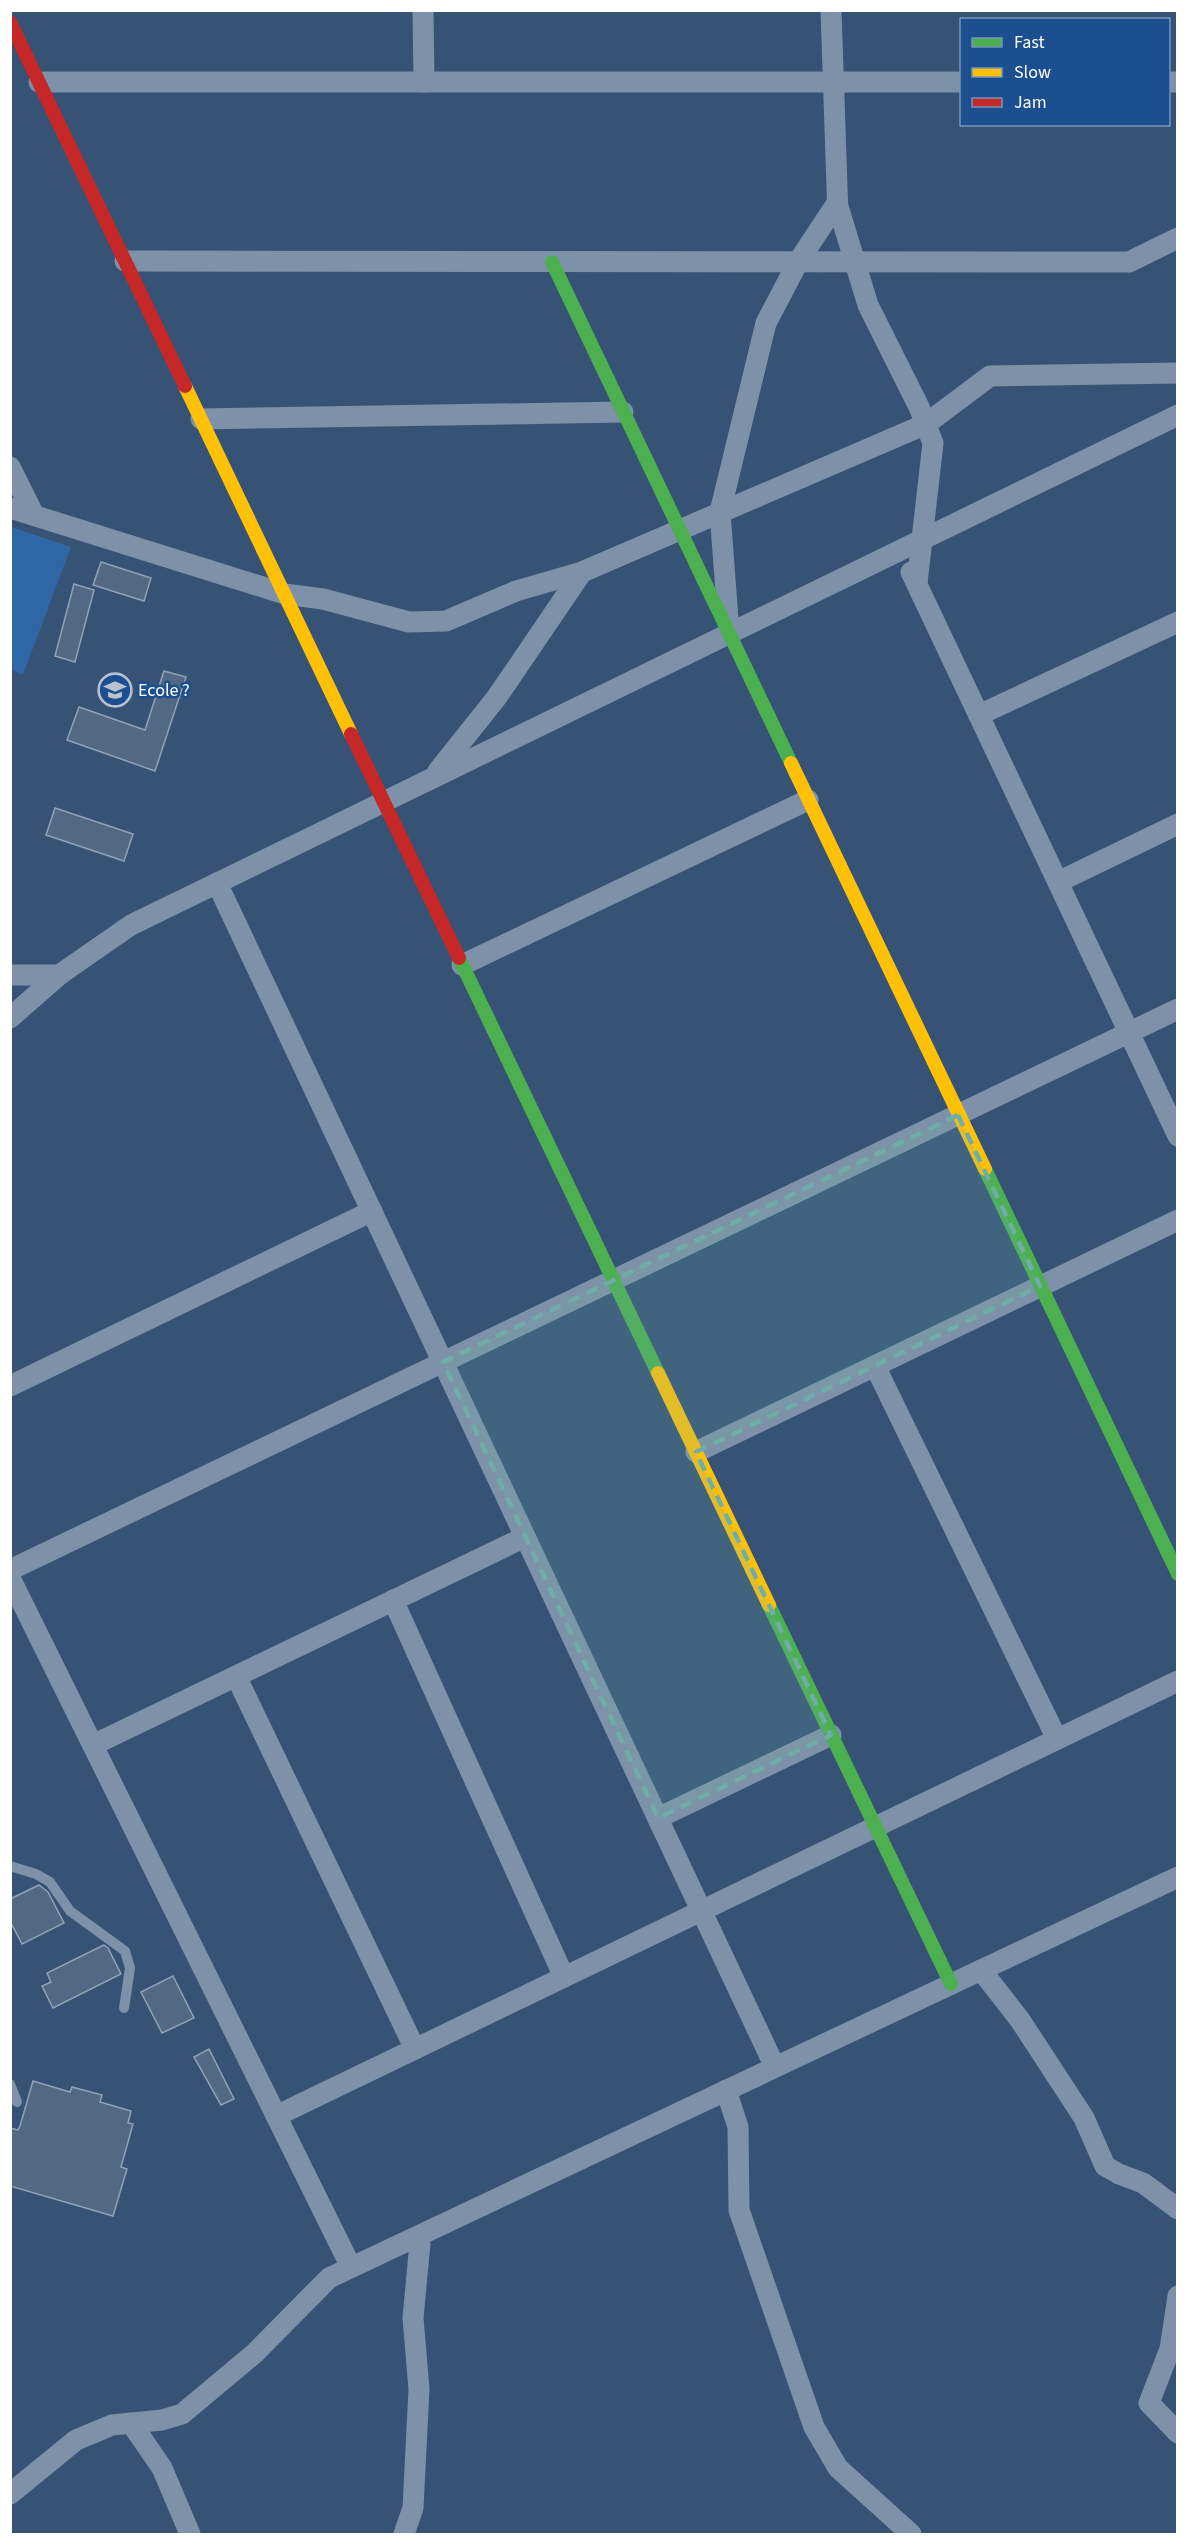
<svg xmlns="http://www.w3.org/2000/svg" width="1188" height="2545" font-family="'Source Sans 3',sans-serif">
	<rect width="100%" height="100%" fill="#365274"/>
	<path fill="#2f66a5" d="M 11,527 L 71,547 L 23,675 L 11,670 Z"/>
	<g fill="#526984" stroke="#92a2b6" stroke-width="1.5">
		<path d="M 101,562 L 151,578 L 144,601 L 93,585 Z"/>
		<path d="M 74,584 L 94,590 L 75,662 L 55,656 Z"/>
		<path d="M 164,671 L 186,677 L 155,771 L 67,740 L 79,707 L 145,730 Z"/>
		<path d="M 55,808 L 133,834 L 124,861 L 46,835 Z"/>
		<path d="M 39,1885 L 48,1892 L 64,1923 L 22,1944 L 10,1921 L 10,1899 Z"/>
		<path d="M 104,1945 L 108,1948 L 121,1974 L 53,2008 L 42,1986 L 51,1982 L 47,1973 Z"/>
		<path d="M 173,1976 L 194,2018 L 162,2033 L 141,1992 Z"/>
		<path d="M 209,2049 L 234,2099 L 221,2105 L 194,2057 Z"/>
		<path d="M 33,2081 L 70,2092 L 72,2087 L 102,2095 L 100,2102 L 131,2111 L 128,2123 L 133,2124 L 121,2167 L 127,2169 L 113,2216 L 10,2186 L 10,2128 L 18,2130 L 20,2126 Z"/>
	</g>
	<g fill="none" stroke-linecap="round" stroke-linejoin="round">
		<g stroke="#7d92a8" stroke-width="10">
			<path d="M 10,1866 L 36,1874 L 50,1882 L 70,1911 L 125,1951 L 130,1968 L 124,2008"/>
			<path d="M 10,2084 L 17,2102"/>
		</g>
		<g stroke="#7d92a8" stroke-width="21">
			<path d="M 423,10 L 424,82"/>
			<path d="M 831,10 L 838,217"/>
			<path d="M 39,82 L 962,82"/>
			<path d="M 1168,82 L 1178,82"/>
			<path d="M 125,261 L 1129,262 L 1178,238"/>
			<path d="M 201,419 L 623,412"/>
			<path d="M 10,467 L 34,515"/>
			<path d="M 10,508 L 285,594 L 323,599 L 409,622 L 446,621 L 516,591 L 582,572 L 926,424 L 990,376 L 1178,373"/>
			<path d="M 911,572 L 1178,1136"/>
			<path d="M 728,619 L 720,512 L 766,323 L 798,262 L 837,203 L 868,305 L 919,407 L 933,443 L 917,583"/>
			<path d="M 979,715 L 1178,622"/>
			<path d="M 438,771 L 497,697 L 582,572"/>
			<path d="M 1058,882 L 1178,824"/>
			<path d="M 217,883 L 775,2067"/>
			<path d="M 462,965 L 808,800"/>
			<path d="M 10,975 L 59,975"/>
			<path d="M 10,1018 L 59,975 L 131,925 L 1178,415"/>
			<path d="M 875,1366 L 1057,1739"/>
			<path d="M 10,1386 L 372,1211"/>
			<path d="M 696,1452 L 1178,1220"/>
			<path d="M 10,1570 L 1178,1009"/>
			<path d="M 10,1578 L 351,2267"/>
			<path d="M 393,1600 L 564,1977"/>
			<path d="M 236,1676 L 415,2049"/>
			<path d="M 93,1745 L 525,1537"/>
			<path d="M 658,1818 L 831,1735"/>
			<path d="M 981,1970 L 1020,2020 L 1084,2118 L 1105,2166 L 1119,2174 L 1143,2183 L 1178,2209"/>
			<path d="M 726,2090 L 738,2127 L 739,2210 L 814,2427 L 838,2468 L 911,2534"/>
			<path d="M 276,2116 L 1178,1681"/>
			<path d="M 1178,2296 L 1170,2349 L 1149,2403 L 1178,2433"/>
			<path d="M 131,2423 L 162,2468 L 190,2534"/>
			<path d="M 10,2494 L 76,2440 L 112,2425 L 162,2420 L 182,2414 L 255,2353 L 329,2278 L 1178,1877"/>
			<path d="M 404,2534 L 413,2508 L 419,2389 L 413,2318 L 420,2243"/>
		</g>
		<g stroke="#4caf50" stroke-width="14">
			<path d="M 552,262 L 791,763"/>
			<path d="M 459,958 L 658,1373"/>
			<path d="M 985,1169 L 1178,1574"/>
			<path d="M 769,1605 L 951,1984"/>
		</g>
		<g stroke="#ffc107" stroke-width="14">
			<path d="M 185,386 L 351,734"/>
			<path d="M 791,763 L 985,1169"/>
			<path d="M 658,1373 L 769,1605"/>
		</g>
		<g stroke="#c62828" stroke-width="14">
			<path d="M 10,22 L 185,386"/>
			<path d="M 351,734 L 459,958"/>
		</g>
	</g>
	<path fill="#6fada8" fill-opacity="0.2" stroke="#6fada8" stroke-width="4.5" stroke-dasharray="12 8" stroke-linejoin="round" d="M 958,1115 L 1040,1286 L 696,1452 L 831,1735 L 658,1818 L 443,1362 Z"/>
	<defs>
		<symbol id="school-ring" viewBox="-11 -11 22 22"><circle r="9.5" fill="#1b4f8f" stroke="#b9c2ce" stroke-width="1.5"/><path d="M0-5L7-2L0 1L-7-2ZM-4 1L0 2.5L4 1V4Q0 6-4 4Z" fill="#b9c2ce"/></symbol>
	</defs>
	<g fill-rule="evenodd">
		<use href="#school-ring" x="96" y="671" width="38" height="38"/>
	</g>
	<g text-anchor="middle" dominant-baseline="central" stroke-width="5" stroke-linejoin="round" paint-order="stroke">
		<g font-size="18" fill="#fff" stroke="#1b4f8f" text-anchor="start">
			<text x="138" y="690">Ecole ?</text>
		</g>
	</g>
	<rect width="1188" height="2545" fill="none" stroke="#ffffff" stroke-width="24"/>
	<rect x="960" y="18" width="210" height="108" fill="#1b4f8f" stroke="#7695bc" stroke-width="1.5"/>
	<rect x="972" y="38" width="30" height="9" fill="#4caf50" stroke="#7695bc" stroke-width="1.5"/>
	<text x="1014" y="48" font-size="18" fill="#ffffff">Fast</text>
	<rect x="972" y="68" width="30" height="9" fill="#ffc107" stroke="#7695bc" stroke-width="1.5"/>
	<text x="1014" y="78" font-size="18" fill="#ffffff">Slow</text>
	<rect x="972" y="98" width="30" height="9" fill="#c62828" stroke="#7695bc" stroke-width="1.5"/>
	<text x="1014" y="108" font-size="18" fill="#ffffff">Jam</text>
</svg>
